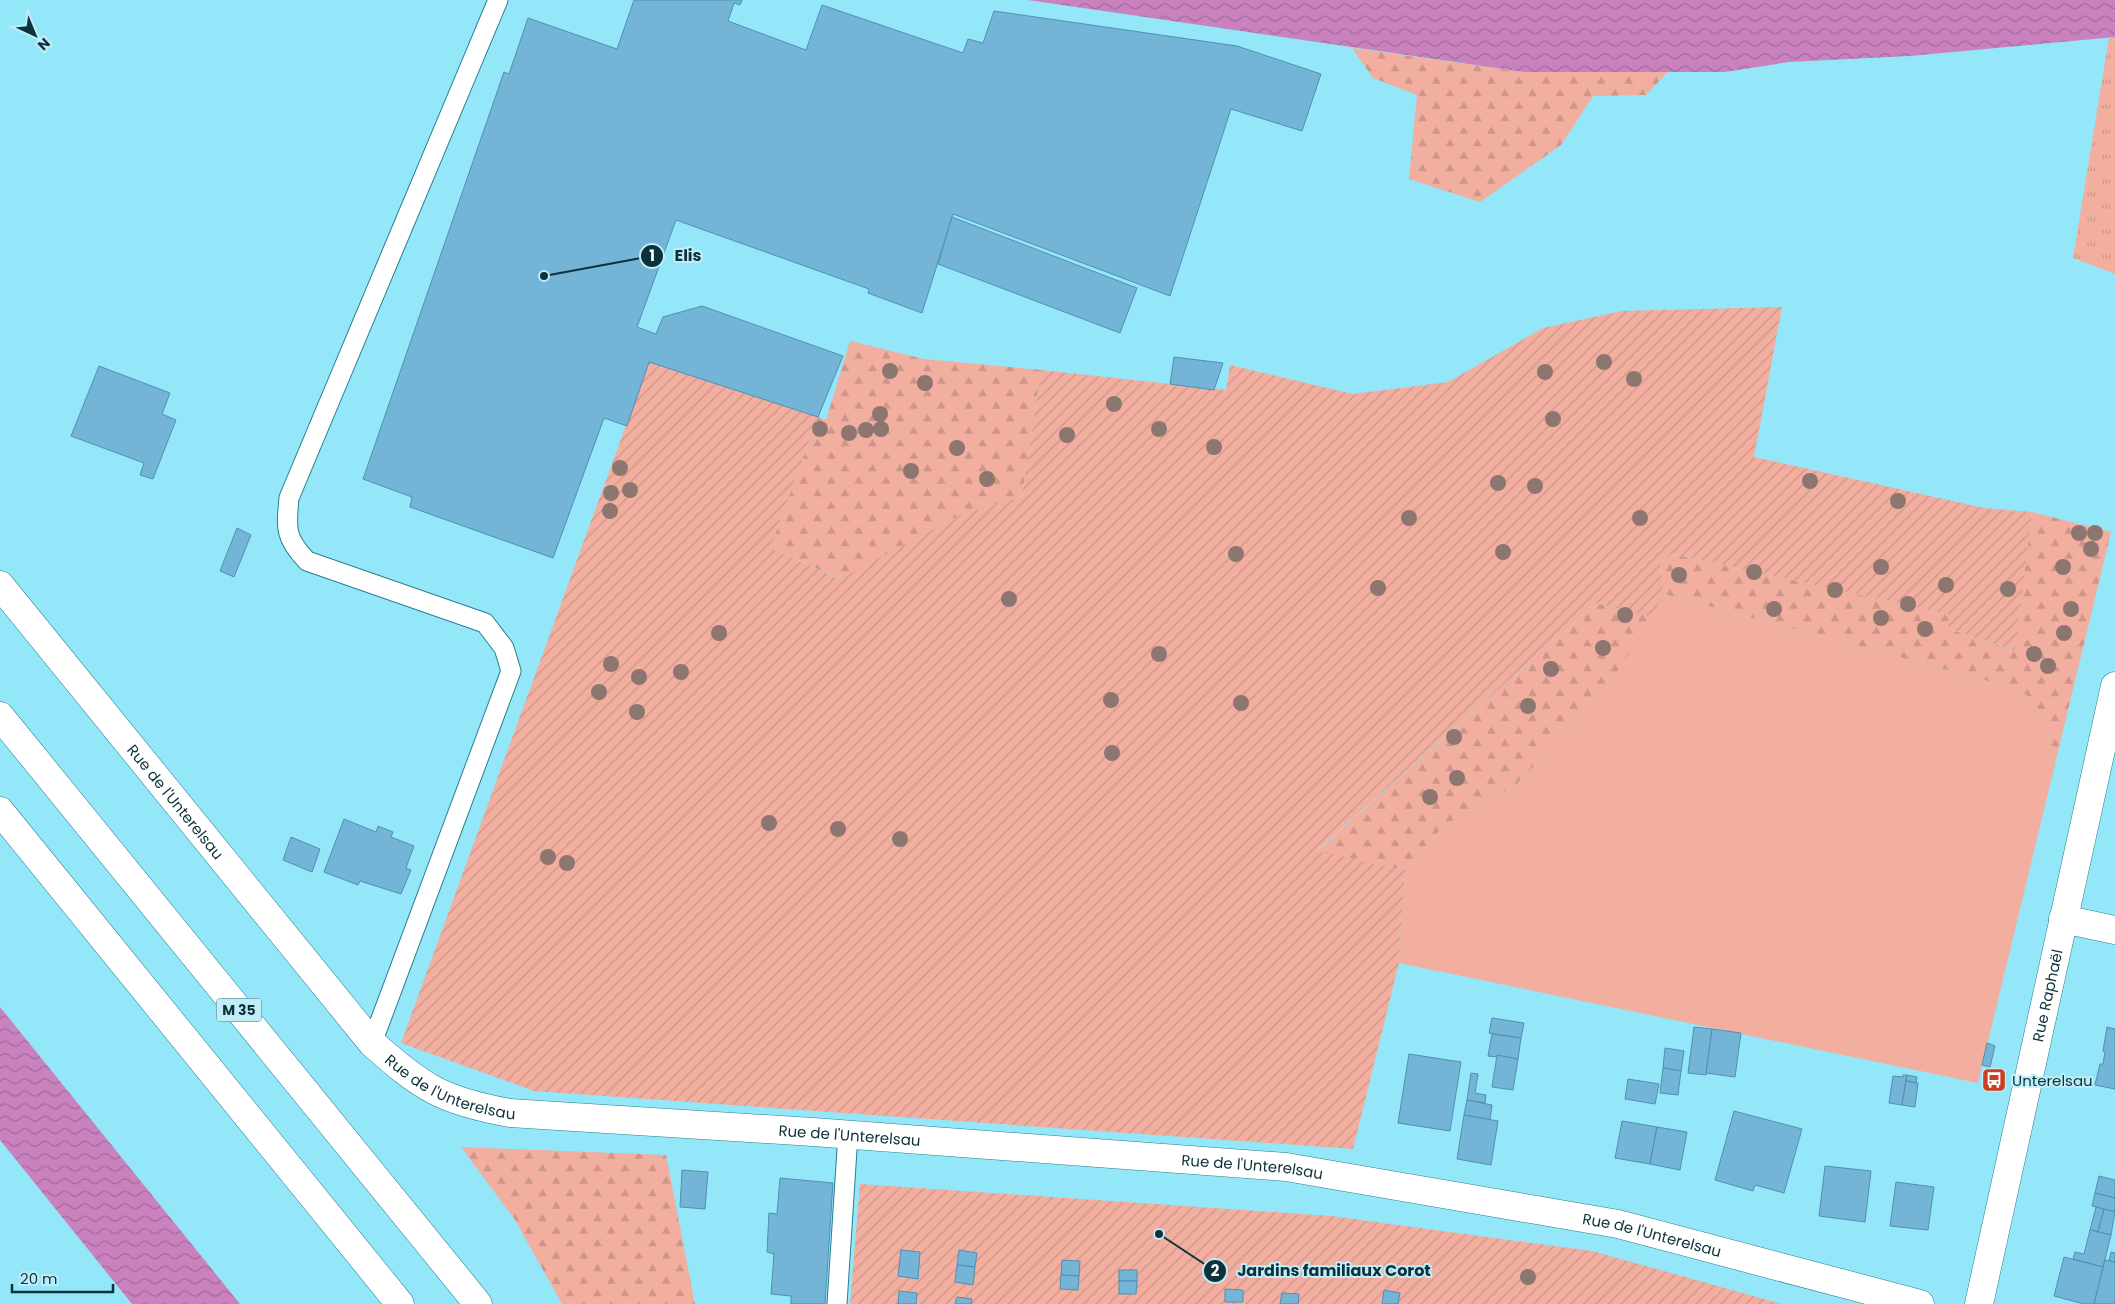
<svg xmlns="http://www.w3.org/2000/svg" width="2115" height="1304" font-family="Poppins,sans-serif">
	<defs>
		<pattern id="forest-firs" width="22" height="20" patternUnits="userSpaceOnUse" patternTransform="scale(1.25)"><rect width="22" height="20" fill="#f2ae9f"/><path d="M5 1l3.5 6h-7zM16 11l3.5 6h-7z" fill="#ce968a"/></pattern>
		<pattern id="park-tufts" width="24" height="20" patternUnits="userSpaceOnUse" patternTransform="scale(1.25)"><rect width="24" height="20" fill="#f2ae9f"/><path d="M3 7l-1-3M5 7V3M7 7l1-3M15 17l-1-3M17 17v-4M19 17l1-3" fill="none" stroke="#ce968a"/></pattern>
		<pattern id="garden-furrows" width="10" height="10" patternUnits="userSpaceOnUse" patternTransform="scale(1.25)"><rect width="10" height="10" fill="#f2ae9f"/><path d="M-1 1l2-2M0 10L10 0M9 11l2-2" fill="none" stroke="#ce968a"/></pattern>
		<pattern id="water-waves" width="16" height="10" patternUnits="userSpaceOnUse" patternTransform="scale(1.25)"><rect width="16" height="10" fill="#ca82be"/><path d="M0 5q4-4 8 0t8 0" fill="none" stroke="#a26b9b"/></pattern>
	</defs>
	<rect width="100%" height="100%" fill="#94e7f9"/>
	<path fill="#f2ae9f" d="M 1664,594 L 2003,685 L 2030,697 L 2047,725 L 2054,768 L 1978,1083 L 1399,963 L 1405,870 L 1443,826 L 1517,784 L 1608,686 Z"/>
	<g fill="url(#forest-firs)">
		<path d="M 1352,48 L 1524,72 L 1668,72 L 1646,95 L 1593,96 L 1561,145 L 1480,202 L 1409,179 L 1417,95 L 1373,78 Z"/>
		<path d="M 850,341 L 924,359 L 1041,370 L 1022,496 L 960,515 L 841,579 L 770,548 L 818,417 L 826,420 Z"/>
		<path d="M 2032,512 L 2111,532 L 2054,768 L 2047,725 L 2030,697 L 2003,685 L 1664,594 L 1660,562 L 1672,554 L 1949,614 L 1949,629 L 2014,651 Z"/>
		<path d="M 1596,603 L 1651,617 L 1608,686 L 1517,784 L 1443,826 L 1405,870 L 1316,852 Z"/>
		<path d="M 461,1147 L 666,1155 L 695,1304 L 562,1304 L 515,1220 Z"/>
	</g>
	<path fill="url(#park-tufts)" d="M 2115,37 L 2115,274 L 2073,258 L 2109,38 Z"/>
	<g fill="url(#garden-furrows)">
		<path d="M 1782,307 L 1754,457 L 1984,508 L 2032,512 L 2015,651 L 1949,629 L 1948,614 L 1672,554 L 1660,562 L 1664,594 L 1651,617 L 1596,603 L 1316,851 L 1405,870 L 1399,963 L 1353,1149 L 534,1091 L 401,1043 L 649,362 L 818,417 L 770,548 L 840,579 L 960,515 L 1022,496 L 1041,370 L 1226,390 L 1230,365 L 1353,394 L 1448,382 L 1543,328 L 1622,311 Z"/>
		<path d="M 860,1184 L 1331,1216 L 1592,1251 L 1782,1304 L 850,1304 Z"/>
	</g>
	<g fill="url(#water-waves)">
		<path d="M 1028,0 L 2115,0 L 2115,37 L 1910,56 L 1789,62 L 1725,72 L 1524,72 Z"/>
		<path d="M 0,1007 L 240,1304 L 132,1304 L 0,1140 Z"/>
	</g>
	<g fill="#73b4d7" stroke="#4f90b1">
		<path d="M 634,0 L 742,0 L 740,5 L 734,3 L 728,21 L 806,50 L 822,5 L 963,53 L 968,39 L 983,43 L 994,11 L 1237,46 L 1321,74 L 1302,131 L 1231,109 L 1170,296 L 953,214 L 922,313 L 868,293 L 869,289 L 676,220 L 637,327 L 656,334 L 663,317 L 702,306 L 843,356 L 818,417 L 649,362 L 627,426 L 604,418 L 553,558 L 410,507 L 412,497 L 363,479 L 504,72 L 509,74 L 528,18 L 617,49 Z"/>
		<path d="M 952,217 L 1137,288 L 1120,333 L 938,264 Z"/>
		<path d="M 1174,357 L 1223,363 L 1214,390 L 1170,384 Z"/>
		<path d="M 99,366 L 170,393 L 162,414 L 176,420 L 153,479 L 140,475 L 144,463 L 71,436 Z"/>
		<path d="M 237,528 L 251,535 L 234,577 L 220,571 Z"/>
		<path d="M 344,819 L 376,832 L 378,826 L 393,832 L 391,837 L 414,846 L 406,868 L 411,870 L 401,894 L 360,881 L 358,885 L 324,872 Z"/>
		<path d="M 291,837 L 320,849 L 312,872 L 283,860 Z"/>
		<path d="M 1492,1018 L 1524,1023 L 1521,1038 L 1489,1033 Z"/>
		<path d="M 1694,1027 L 1712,1029 L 1706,1075 L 1688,1073 Z"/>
		<path d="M 2107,1027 L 2115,1029 L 2115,1089 L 2095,1085 L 2100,1064 L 2103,1064 L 2105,1052 L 2103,1051 Z"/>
		<path d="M 1712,1029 L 1741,1033 L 1735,1077 L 1706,1073 Z"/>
		<path d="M 1492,1034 L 1521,1038 L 1518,1059 L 1488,1056 Z"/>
		<path d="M 1987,1043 L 1995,1046 L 1990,1067 L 1982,1065 Z"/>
		<path d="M 1665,1048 L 1684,1051 L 1681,1071 L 1663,1068 Z"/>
		<path d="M 1409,1054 L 1461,1062 L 1450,1131 L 1398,1123 Z"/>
		<path d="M 1497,1055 L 1518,1059 L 1513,1090 L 1492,1087 Z"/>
		<path d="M 1663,1068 L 1681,1071 L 1678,1095 L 1660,1093 Z"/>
		<path d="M 1471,1073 L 1478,1074 L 1475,1093 L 1486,1095 L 1485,1103 L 1467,1100 Z"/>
		<path d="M 1903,1075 L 1907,1075 L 1902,1105 L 1889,1103 L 1893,1076 L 1903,1077 Z"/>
		<path d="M 1907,1075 L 1917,1077 L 1916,1083 L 1906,1081 Z"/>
		<path d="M 1628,1079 L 1659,1084 L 1655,1104 L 1625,1099 Z"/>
		<path d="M 1906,1081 L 1918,1083 L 1915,1107 L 1902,1105 Z"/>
		<path d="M 1467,1100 L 1492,1105 L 1490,1120 L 1464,1115 Z"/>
		<path d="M 1734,1111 L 1802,1129 L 1784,1193 L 1755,1185 L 1753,1191 L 1715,1180 Z"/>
		<path d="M 1464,1115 L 1498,1121 L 1491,1165 L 1457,1159 Z"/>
		<path d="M 1622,1121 L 1657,1127 L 1650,1164 L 1615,1158 Z"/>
		<path d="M 1657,1127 L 1687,1132 L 1680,1170 L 1650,1164 Z"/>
		<path d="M 1825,1166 L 1871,1171 L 1865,1222 L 1819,1216 Z"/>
		<path d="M 682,1170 L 708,1172 L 705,1209 L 680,1207 Z"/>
		<path d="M 2099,1176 L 2115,1180 L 2115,1198 L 2095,1193 Z"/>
		<path d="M 780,1178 L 833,1183 L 825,1304 L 791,1304 L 791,1296 L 771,1294 L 774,1254 L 767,1252 L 769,1213 L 777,1214 Z"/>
		<path d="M 1896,1182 L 1934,1187 L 1928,1230 L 1890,1226 Z"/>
		<path d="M 2095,1193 L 2115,1198 L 2115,1212 L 2092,1206 Z"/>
		<path d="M 2096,1207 L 2104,1209 L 2098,1232 L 2090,1230 Z"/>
		<path d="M 2104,1209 L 2115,1212 L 2111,1235 L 2098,1232 Z"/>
		<path d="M 2090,1230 L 2111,1235 L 2103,1267 L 2073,1259 L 2075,1252 L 2084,1254 Z"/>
		<path d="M 901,1250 L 920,1252 L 918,1279 L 898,1276 Z"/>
		<path d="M 959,1250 L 977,1253 L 975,1267 L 957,1265 Z"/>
		<path d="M 2111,1252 L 2115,1253 L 2115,1262 L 2109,1261 Z"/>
		<path d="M 2064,1257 L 2103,1267 L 2094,1304 L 2084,1304 L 2054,1296 Z"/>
		<path d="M 1062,1260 L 1080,1261 L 1079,1276 L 1061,1275 Z"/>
		<path d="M 2105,1260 L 2115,1262 L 2115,1304 L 2094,1304 Z"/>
		<path d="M 957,1265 L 975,1267 L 973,1285 L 955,1282 Z"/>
		<rect x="1119" y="1270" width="18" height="11"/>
		<path d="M 1061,1275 L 1079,1276 L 1078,1290 L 1060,1289 Z"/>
		<path d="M 1119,1281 L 1137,1281 L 1136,1294 L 1119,1294 Z"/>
		<path d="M 1225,1289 L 1243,1290 L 1243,1302 L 1225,1302 Z"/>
		<path d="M 1384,1290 L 1400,1293 L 1398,1304 L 1382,1304 Z"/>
		<path d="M 899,1291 L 917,1293 L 916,1304 L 898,1304 Z"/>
		<path d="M 1282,1293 L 1299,1294 L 1298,1304 L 1280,1304 Z"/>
		<path d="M 957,1297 L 972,1299 L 971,1304 L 955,1304 Z"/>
	</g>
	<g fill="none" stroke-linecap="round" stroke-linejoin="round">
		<defs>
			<g id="service">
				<path d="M 372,1043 L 511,671 L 504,648 L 485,623 L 307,561 C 285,538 286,529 289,498 L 498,0"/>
				<path d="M 837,1304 L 848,1134"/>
			</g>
			<g id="minor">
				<path id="s1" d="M 0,585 L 372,1043 C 422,1088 443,1101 510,1113 L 813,1132 L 1286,1167 L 1618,1224 L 1920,1304"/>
				<path d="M 2063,919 L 2115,930"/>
				<path id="s2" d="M 1979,1304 L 2115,686"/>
			</g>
			<g id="trunk">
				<path d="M 0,716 L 478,1304"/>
				<path d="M 0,811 L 400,1304"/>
			</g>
		</defs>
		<use href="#service" stroke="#287f90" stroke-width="21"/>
		<use href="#minor" stroke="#287f90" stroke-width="29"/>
		<use href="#trunk" stroke="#287f90" stroke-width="29"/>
		<use href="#service" stroke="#fff" stroke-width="19"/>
		<use href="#minor" stroke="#fff" stroke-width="28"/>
		<use href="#trunk" stroke="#fff" stroke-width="28"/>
	</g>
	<g fill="#8d7570">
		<circle cx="1604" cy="362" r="8"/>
		<circle cx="890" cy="371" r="8"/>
		<circle cx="1545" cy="372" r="8"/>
		<circle cx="1634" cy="379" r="8"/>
		<circle cx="925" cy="383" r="8"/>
		<circle cx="1114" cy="404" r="8"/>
		<circle cx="880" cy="414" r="8"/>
		<circle cx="1553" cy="419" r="8"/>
		<circle cx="820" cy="429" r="8"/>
		<circle cx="881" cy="429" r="8"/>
		<circle cx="1159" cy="429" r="8"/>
		<circle cx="866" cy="430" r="8"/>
		<circle cx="849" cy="433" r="8"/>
		<circle cx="1067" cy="435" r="8"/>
		<circle cx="1214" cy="447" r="8"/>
		<circle cx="957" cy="448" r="8"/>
		<circle cx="620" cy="468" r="8"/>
		<circle cx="911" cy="471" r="8"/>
		<circle cx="987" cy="479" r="8"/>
		<circle cx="1810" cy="481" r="8"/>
		<circle cx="1498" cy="483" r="8"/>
		<circle cx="1535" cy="486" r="8"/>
		<circle cx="630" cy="490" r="8"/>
		<circle cx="611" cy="493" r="8"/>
		<circle cx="1898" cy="501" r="8"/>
		<circle cx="610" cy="511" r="8"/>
		<circle cx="1409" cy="518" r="8"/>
		<circle cx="1640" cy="518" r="8"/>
		<circle cx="2079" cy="533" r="8"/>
		<circle cx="2095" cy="533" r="8"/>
		<circle cx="2091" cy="549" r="8"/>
		<circle cx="1503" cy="552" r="8"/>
		<circle cx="1236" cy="554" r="8"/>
		<circle cx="1881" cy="567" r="8"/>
		<circle cx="2063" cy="567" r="8"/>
		<circle cx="1754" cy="572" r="8"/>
		<circle cx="1679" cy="575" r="8"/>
		<circle cx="1946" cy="585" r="8"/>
		<circle cx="1378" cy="588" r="8"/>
		<circle cx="2008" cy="589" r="8"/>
		<circle cx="1835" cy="590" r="8"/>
		<circle cx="1009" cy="599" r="8"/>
		<circle cx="1908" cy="604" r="8"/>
		<circle cx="1774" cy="609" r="8"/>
		<circle cx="2071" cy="609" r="8"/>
		<circle cx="1625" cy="615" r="8"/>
		<circle cx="1881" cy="618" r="8"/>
		<circle cx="1925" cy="629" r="8"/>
		<circle cx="719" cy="633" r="8"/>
		<circle cx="2064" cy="633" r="8"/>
		<circle cx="1603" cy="648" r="8"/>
		<circle cx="1159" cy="654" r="8"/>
		<circle cx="2034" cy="654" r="8"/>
		<circle cx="611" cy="664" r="8"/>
		<circle cx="2048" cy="666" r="8"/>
		<circle cx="1551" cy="669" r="8"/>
		<circle cx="681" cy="672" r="8"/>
		<circle cx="639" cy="677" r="8"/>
		<circle cx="599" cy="692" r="8"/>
		<circle cx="1111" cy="700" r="8"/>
		<circle cx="1241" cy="703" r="8"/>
		<circle cx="1528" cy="706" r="8"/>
		<circle cx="637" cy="712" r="8"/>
		<circle cx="1454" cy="737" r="8"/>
		<circle cx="1112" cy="753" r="8"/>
		<circle cx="1457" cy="778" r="8"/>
		<circle cx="1430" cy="797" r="8"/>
		<circle cx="769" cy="823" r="8"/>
		<circle cx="838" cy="829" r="8"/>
		<circle cx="900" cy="839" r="8"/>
		<circle cx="548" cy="857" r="8"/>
		<circle cx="567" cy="863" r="8"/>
		<circle cx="1528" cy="1277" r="8"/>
	</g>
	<defs>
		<symbol id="bus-square" viewBox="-11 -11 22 22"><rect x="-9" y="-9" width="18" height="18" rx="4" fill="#ca3f24" stroke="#bfeef9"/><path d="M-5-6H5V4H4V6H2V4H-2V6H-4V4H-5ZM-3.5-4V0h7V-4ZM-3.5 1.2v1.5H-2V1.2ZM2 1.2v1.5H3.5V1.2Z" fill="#fff"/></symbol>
	</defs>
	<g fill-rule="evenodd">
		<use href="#bus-square" x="1980" y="1066" width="28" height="28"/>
	</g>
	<g text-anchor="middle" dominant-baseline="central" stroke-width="4" stroke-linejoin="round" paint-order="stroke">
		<rect fill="#bfeef9" stroke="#436a73" stroke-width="1" x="216.5" y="998.5" width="45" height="23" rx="4"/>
		<g font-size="14" font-weight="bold" fill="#0e3239">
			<text x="239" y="1010">M 35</text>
		</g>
		<g font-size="15" fill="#0e3239" stroke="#bfeef9">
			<text stroke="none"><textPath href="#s1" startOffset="279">Rue de l'Unterelsau</textPath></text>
			<text stroke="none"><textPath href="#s2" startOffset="316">Rue Raphaël</textPath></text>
			<text stroke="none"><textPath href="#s1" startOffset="682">Rue de l'Unterelsau</textPath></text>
			<text stroke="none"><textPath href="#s1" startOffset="1088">Rue de l'Unterelsau</textPath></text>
			<text stroke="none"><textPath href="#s1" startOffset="1492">Rue de l'Unterelsau</textPath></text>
			<text stroke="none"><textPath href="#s1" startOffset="1898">Rue de l'Unterelsau</textPath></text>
		</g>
		<g font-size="15" fill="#0e3239" stroke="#bfeef9" text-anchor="start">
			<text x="2012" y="1080">Unterelsau</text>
		</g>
	</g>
	<path fill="none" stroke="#0e3239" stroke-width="2" d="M544 276L652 256M1159 1234L1215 1271"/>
	<g fill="#0e3239" stroke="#bfeef9" stroke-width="2">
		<circle cx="544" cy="276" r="5"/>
		<circle cx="1159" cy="1234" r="5"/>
		<circle cx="652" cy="256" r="12"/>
		<circle cx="1215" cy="1271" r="12"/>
	</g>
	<g font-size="15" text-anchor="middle" font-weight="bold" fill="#fff">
		<text x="652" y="261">1</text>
		<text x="1215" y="1276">2</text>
	</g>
	<g font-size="16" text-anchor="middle" font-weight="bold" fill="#0e3239" stroke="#bfeef9" stroke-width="4" stroke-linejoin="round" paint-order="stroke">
		<text x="688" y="261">Elis</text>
		<text x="1334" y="1276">Jardins familiaux Corot</text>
	</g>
	<g transform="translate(35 35) rotate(136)" stroke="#bfeef9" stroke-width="4" paint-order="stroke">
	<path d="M0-4L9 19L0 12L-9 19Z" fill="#0e3239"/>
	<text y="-8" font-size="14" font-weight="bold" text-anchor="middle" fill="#0e3239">N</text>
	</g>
	<path d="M12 1284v8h101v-8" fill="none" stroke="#0e3239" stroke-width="2.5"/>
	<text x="20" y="1284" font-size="15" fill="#0e3239" stroke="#bfeef9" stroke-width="4" paint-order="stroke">20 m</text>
</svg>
